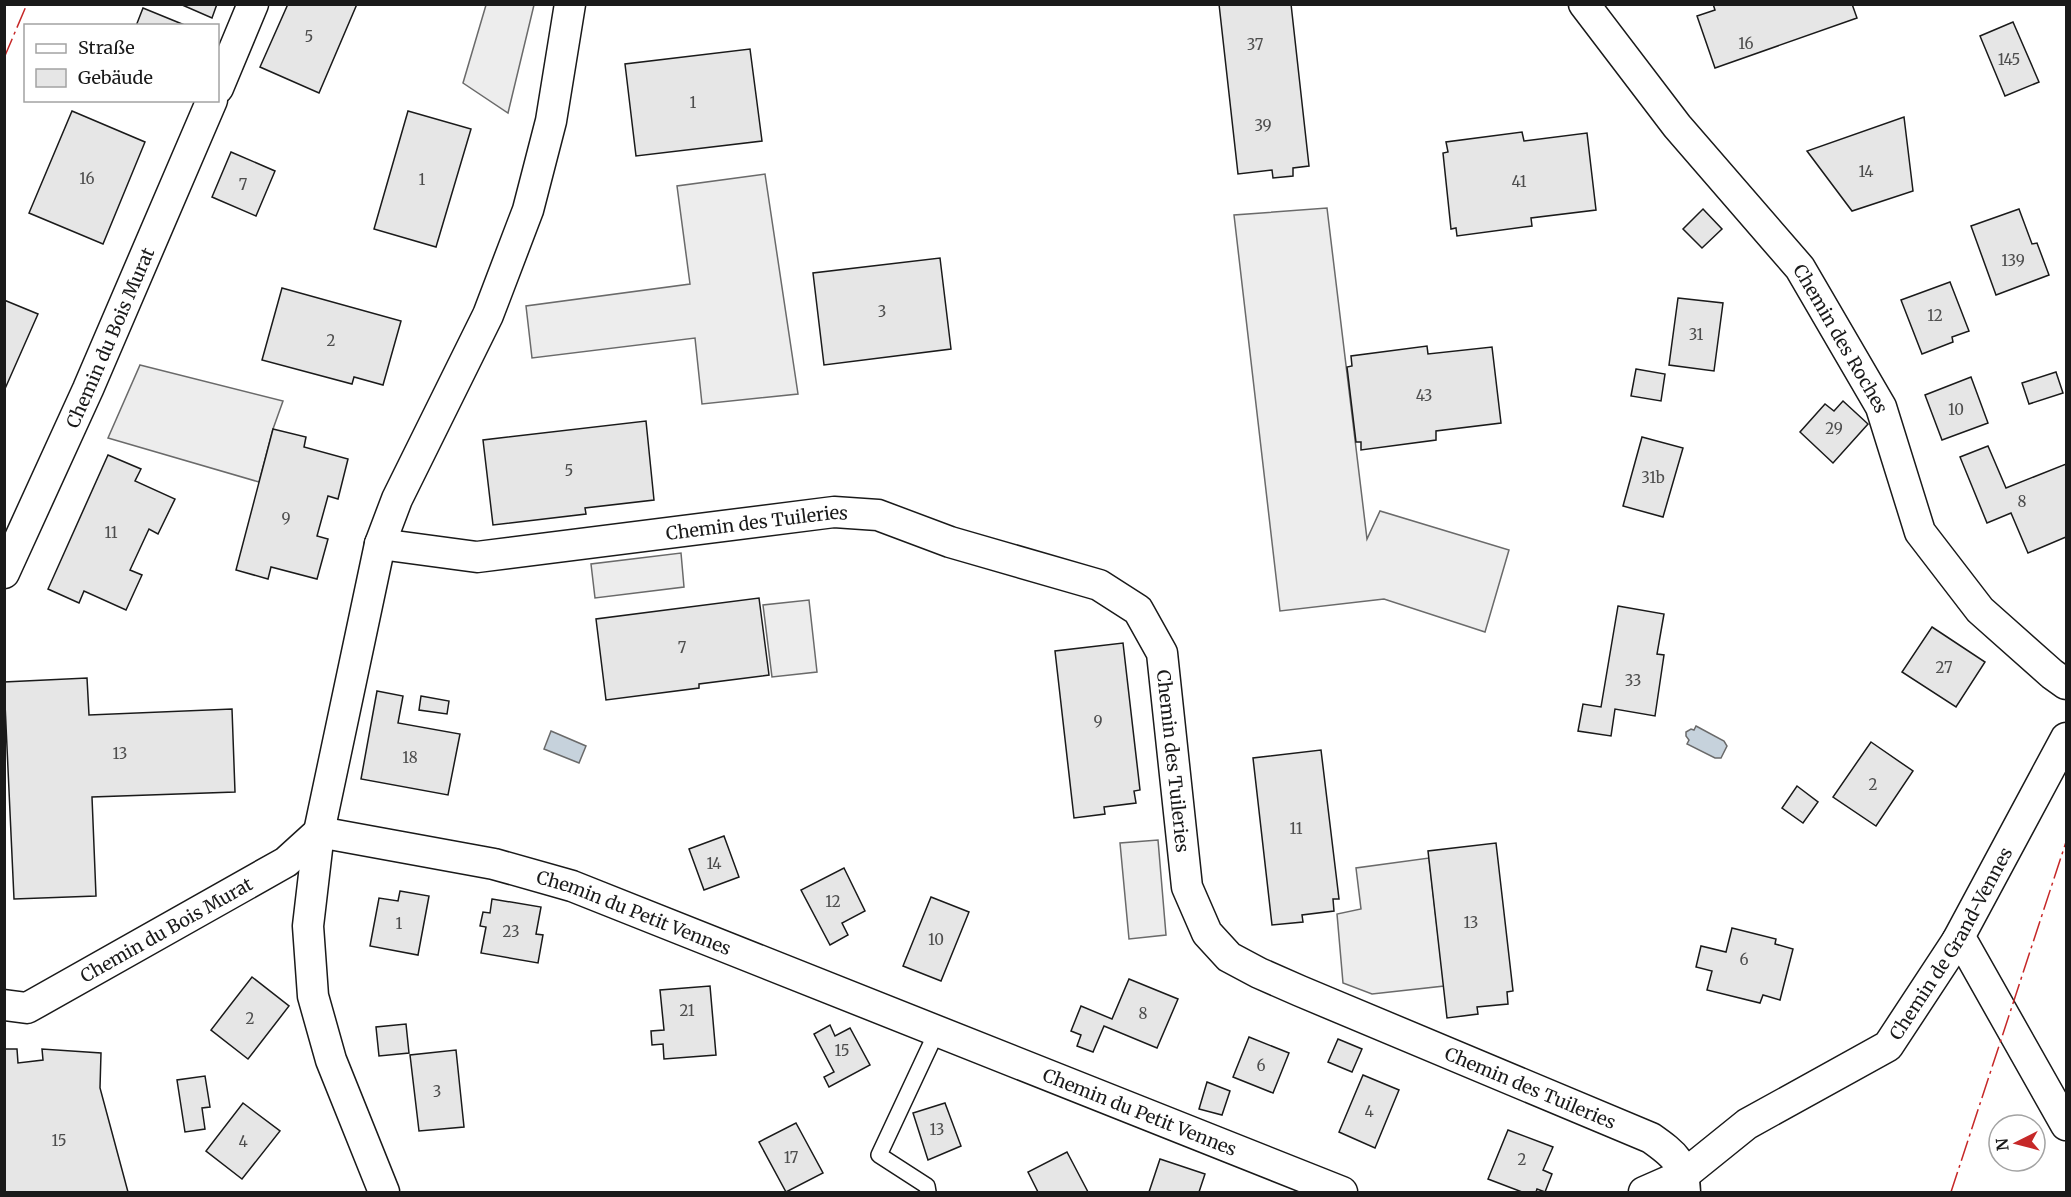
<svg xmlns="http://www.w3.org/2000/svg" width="2071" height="1197" font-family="Merriweather,serif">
	<rect width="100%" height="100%" fill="#fff"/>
	<g fill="#ededed" stroke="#6a6a6a" stroke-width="1.5">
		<path d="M 486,5 L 534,5 L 508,113 L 463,83 Z"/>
		<path d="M 765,174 L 798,394 L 702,404 L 695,338 L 532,358 L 526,306 L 690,284 L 677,186 Z"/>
		<path d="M 1327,208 L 1367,539 L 1380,511 L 1509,550 L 1485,632 L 1384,599 L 1280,611 L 1234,215 Z"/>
		<path d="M 140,365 L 283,401 L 273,429 L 259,482 L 108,438 Z"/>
		<path d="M 681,553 L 684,587 L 595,598 L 591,564 Z"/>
		<path d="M 809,600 L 817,672 L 772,677 L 763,605 Z"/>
		<path d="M 1158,840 L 1166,935 L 1129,939 L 1120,843 Z"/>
		<path d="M 1429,858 L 1444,986 L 1372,994 L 1343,983 L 1337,914 L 1361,909 L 1356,868 Z"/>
	</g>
	<g fill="#c6d2dc" stroke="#6a6a6a" stroke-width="1.5">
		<path d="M 1696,726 L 1724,741 L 1727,746 L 1721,758 L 1715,758 L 1687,744 L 1689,740 L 1686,736 L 1686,732 L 1691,729 L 1694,730 Z"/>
		<path d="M 551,731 L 586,746 L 579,763 L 544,749 Z"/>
	</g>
	<g fill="#e6e6e6" stroke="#1a1a1a" stroke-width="1.5">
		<path d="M 180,4 L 217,4 L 212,18 Z"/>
		<path d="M 288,4 L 357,4 L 319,93 L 260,67 Z"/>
		<path d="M 1219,4 L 1291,4 L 1309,166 L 1293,168 L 1293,176 L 1273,178 L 1272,170 L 1238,174 Z"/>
		<path d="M 1713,4 L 1852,4 L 1857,18 L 1715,68 L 1697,16 L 1715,10 Z"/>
		<path d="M 143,8 L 187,26 L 136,26 Z"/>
		<path d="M 2013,22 L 2039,82 L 2005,96 L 1980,36 Z"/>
		<path d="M 750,49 L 762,141 L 636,156 L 625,64 Z"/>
		<path d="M 72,111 L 145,142 L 103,244 L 29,213 Z"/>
		<path d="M 408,111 L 471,129 L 436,247 L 374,229 Z"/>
		<path d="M 1904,117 L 1913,191 L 1852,211 L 1807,151 Z"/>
		<path d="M 1522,132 L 1524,141 L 1587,133 L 1596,210 L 1531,218 L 1532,226 L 1457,236 L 1456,228 L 1451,229 L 1443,153 L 1448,152 L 1446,142 Z"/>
		<path d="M 231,152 L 275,171 L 256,216 L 212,197 Z"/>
		<path d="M 1703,209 L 1722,229 L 1702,248 L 1683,229 Z"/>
		<path d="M 2019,209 L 2032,244 L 2037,243 L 2049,275 L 1996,295 L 1971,226 Z"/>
		<path d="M 940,258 L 951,349 L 824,365 L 813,273 Z"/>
		<path d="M 1950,282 L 1969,331 L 1952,337 L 1953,342 L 1922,354 L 1901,300 Z"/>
		<path d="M 282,288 L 401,321 L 383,385 L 354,377 L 352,384 L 262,360 Z"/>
		<path d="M 1678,298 L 1723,303 L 1714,371 L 1669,365 Z"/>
		<path d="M 4,300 L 38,314 L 4,391 Z"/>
		<path d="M 1427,346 L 1428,354 L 1492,347 L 1501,423 L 1436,431 L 1436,440 L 1361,450 L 1361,442 L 1356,442 L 1347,367 L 1352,366 L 1351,356 Z"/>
		<path d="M 1636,369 L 1665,374 L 1661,401 L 1631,396 Z"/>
		<path d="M 2056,372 L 2063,393 L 2029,404 L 2022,383 Z"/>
		<path d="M 1971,377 L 1988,423 L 1942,440 L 1925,395 Z"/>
		<path d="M 1843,401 L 1868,424 L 1833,463 L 1800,432 L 1825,404 L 1834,411 Z"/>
		<path d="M 646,421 L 654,500 L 585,508 L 586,514 L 493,525 L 483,440 Z"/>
		<path d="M 273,429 L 306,437 L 304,447 L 348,459 L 338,499 L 328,496 L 317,536 L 328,539 L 317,579 L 271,567 L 268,579 L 236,570 Z"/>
		<path d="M 1642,437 L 1683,448 L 1663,517 L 1623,506 Z"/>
		<path d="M 1988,446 L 2006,488 L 2066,464 L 2066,537 L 2028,553 L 2011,513 L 1987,523 L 1960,457 Z"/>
		<path d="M 108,455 L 141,469 L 135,481 L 175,499 L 158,534 L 149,529 L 130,570 L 142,575 L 126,610 L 84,591 L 79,603 L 48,589 Z"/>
		<path d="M 759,598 L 769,675 L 699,684 L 699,688 L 606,700 L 596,619 Z"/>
		<path d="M 1618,606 L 1664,614 L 1657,654 L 1664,655 L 1655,716 L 1615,709 L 1611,736 L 1578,731 L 1583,704 L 1601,707 Z"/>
		<path d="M 1932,627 L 1985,662 L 1956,707 L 1902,672 Z"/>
		<path d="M 1123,643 L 1140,790 L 1134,791 L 1136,803 L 1104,807 L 1105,814 L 1074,818 L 1055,651 Z"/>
		<path d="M 87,678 L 89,715 L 232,709 L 235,792 L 92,797 L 96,896 L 14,899 L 4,682 Z"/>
		<path d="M 377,691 L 403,696 L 398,723 L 460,734 L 448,795 L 361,779 Z"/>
		<path d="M 421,696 L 449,701 L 447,714 L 419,710 Z"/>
		<path d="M 1871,742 L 1913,771 L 1876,826 L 1833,797 Z"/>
		<path d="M 1321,750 L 1339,899 L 1333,899 L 1334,911 L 1302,915 L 1303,922 L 1272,925 L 1253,758 Z"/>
		<path d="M 1797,786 L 1818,802 L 1803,823 L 1782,808 Z"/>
		<path d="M 724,836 L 739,877 L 704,890 L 689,849 Z"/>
		<path d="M 1496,843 L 1513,991 L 1507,992 L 1508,1004 L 1477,1007 L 1478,1014 L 1447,1018 L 1428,851 Z"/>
		<path d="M 844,868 L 865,911 L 842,923 L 848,935 L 830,945 L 801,890 Z"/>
		<path d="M 400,891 L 429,896 L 418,955 L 370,946 L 379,898 L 398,901 Z"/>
		<path d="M 931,897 L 969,912 L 941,981 L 903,966 Z"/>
		<path d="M 492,899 L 541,907 L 536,934 L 543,935 L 538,963 L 481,953 L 486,927 L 480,926 L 483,912 L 490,913 Z"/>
		<path d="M 1732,928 L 1776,939 L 1775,944 L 1793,949 L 1780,1000 L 1763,995 L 1760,1003 L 1707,990 L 1712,971 L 1696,967 L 1701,946 L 1726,952 Z"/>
		<path d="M 252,977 L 289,1006 L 248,1059 L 211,1030 Z"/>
		<path d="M 1129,979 L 1178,999 L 1157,1048 L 1104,1026 L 1093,1052 L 1077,1046 L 1081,1035 L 1071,1031 L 1081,1006 L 1112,1019 Z"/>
		<path d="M 710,986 L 716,1055 L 664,1059 L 663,1044 L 652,1045 L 651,1031 L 664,1030 L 660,990 Z"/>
		<path d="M 406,1024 L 409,1053 L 379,1056 L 376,1027 Z"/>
		<path d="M 830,1025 L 835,1036 L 850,1028 L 870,1065 L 829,1087 L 824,1077 L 834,1072 L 814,1034 Z"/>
		<path d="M 1249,1037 L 1289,1053 L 1273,1093 L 1233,1077 Z"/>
		<path d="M 1338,1039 L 1362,1049 L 1352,1072 L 1328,1062 Z"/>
		<path d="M 4,1049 L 17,1049 L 18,1063 L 43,1060 L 42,1049 L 101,1053 L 100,1088 L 128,1192 L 4,1192 Z"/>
		<path d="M 456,1050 L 464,1127 L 419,1131 L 410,1055 Z"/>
		<path d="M 1363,1075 L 1399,1090 L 1375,1148 L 1339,1132 Z"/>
		<path d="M 205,1076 L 210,1107 L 202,1108 L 205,1129 L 185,1132 L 177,1080 Z"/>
		<path d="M 1207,1082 L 1230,1091 L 1222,1115 L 1199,1109 Z"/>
		<path d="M 243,1103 L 280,1131 L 242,1179 L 206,1151 Z"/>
		<path d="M 945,1103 L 961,1146 L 928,1160 L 913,1113 Z"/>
		<path d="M 796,1123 L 823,1173 L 786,1192 L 759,1142 Z"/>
		<path d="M 1508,1130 L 1553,1147 L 1543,1170 L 1552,1174 L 1545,1192 L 1537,1189 L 1536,1192 L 1522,1192 L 1488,1179 Z"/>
		<path d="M 1067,1152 L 1088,1192 L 1038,1192 L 1028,1172 Z"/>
		<path d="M 1160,1159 L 1205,1174 L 1199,1192 L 1149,1192 Z"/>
	</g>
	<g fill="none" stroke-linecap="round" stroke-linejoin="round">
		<defs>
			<path id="lane" d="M 928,1192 L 927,1186 L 879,1155 L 937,1031"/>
			<g id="street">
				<path id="s1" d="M 1584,4 L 1677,126 L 1800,268 L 1881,407 L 1920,532 L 1980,610 L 2052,674 L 2066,684"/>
				<path d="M 218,88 L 253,4"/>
				<path id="s2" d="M 380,544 L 477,557 L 834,512 L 878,515 L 950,542 L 1099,585 L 1138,610 L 1162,653 L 1187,887 L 1207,933 L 1229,957 L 1259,973 L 1300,991 L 1651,1138 C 1675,1155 1684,1162 1685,1192"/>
				<path id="s3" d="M 4,573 L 88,389 L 212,100"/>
				<path id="s4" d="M 319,832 L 494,864 L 572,886 L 1342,1192"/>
				<path d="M 1957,941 L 1965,946 L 2066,1125"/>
				<path id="s5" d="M 4,1005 L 27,1008 L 286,862 L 319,832"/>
				<path d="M 384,1192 L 331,1060 L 313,996 L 308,926 L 319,832 L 380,544 L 397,499 L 488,315 L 528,210 L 551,121 L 570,4"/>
				<path id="s6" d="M 1644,1192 L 1685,1174 L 1747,1124 L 1888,1046 L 1957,941 L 2066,738"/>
			</g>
		</defs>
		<use href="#lane" stroke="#1a1a1a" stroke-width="18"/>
		<use href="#street" stroke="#1a1a1a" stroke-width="33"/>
		<use href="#lane" stroke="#fff" stroke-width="15"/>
		<use href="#street" stroke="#fff" stroke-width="30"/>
		<g stroke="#c62828" stroke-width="1.5" stroke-dasharray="21 4.5 3 4.5" stroke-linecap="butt">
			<path d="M 4,58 L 27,4"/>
			<path d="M 1951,1192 L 2066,842"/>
		</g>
	</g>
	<g text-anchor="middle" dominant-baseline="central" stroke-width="4.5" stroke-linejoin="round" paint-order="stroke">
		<g font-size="15" fill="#4d4d4d">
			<text x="309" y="36">5</text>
			<text x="1746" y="43">16</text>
			<text x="1255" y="44">37</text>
			<text x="2009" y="59">145</text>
			<text x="693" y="102">1</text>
			<text x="1263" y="125">39</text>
			<text x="1866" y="171">14</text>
			<text x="87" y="178">16</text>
			<text x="422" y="179">1</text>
			<text x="1519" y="181">41</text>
			<text x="243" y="184">7</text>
			<text x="2013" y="260">139</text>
			<text x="882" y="311">3</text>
			<text x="1935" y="315">12</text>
			<text x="1696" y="334">31</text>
			<text x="331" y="340">2</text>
			<text x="1424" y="395">43</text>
			<text x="1956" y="409">10</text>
			<text x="1834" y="428">29</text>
			<text x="569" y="470">5</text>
			<text x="1653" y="477">31b</text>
			<text x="2022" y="501">8</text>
			<text x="286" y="518">9</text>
			<text x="111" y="532">11</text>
			<text x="682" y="647">7</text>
			<text x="1944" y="667">27</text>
			<text x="1633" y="680">33</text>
			<text x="1098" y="721">9</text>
			<text x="120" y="753">13</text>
			<text x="410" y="757">18</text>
			<text x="1873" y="784">2</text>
			<text x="1296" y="828">11</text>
			<text x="714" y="863">14</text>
			<text x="833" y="901">12</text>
			<text x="1471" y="922">13</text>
			<text x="399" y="923">1</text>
			<text x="511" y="931">23</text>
			<text x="936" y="939">10</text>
			<text x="1744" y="959">6</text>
			<text x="687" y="1010">21</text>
			<text x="1143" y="1013">8</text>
			<text x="250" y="1018">2</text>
			<text x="842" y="1050">15</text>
			<text x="1261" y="1065">6</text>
			<text x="437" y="1091">3</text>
			<text x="1369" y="1111">4</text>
			<text x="937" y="1129">13</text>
			<text x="59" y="1140">15</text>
			<text x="243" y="1141">4</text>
			<text x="791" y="1157">17</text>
			<text x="1522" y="1159">2</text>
		</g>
		<g font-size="18" fill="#1a1a1a" stroke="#fff">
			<text stroke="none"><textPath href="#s3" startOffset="258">Chemin du Bois Murat</textPath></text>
			<text stroke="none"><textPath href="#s1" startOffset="423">Chemin des Roches</textPath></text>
			<text stroke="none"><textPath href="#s2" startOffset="380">Chemin des Tuileries</textPath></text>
			<text stroke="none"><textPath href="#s2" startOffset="938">Chemin des Tuileries</textPath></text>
			<text stroke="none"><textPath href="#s4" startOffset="326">Chemin du Petit Vennes</textPath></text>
			<text stroke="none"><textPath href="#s5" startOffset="183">Chemin du Bois Murat</textPath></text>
			<text stroke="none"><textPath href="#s6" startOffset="406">Chemin de Grand-Vennes</textPath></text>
			<text stroke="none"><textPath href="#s2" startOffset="1476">Chemin des Tuileries</textPath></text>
			<text stroke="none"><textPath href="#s4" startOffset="870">Chemin du Petit Vennes</textPath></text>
		</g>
	</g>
	<rect width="2071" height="1197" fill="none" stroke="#1a1a1a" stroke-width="12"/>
	<rect x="24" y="24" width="195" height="78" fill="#ffffff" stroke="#a3a3a3" stroke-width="1.5"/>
	<rect x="36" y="44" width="30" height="9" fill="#ffffff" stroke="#a3a3a3" stroke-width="1.5"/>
	<text x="78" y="54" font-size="18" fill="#1a1a1a">Straße</text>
	<rect x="36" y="69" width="30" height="18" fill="#e6e6e6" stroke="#a3a3a3" stroke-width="1.5"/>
	<text x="78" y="84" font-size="18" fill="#1a1a1a">Gebäude</text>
	<g transform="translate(2017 1143) rotate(264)"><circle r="28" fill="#ffffff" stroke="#a3a3a3" stroke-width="1.5"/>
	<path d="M0-4.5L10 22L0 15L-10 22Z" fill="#c62828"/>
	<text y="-9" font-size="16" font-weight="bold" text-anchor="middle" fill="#1a1a1a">N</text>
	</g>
</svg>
